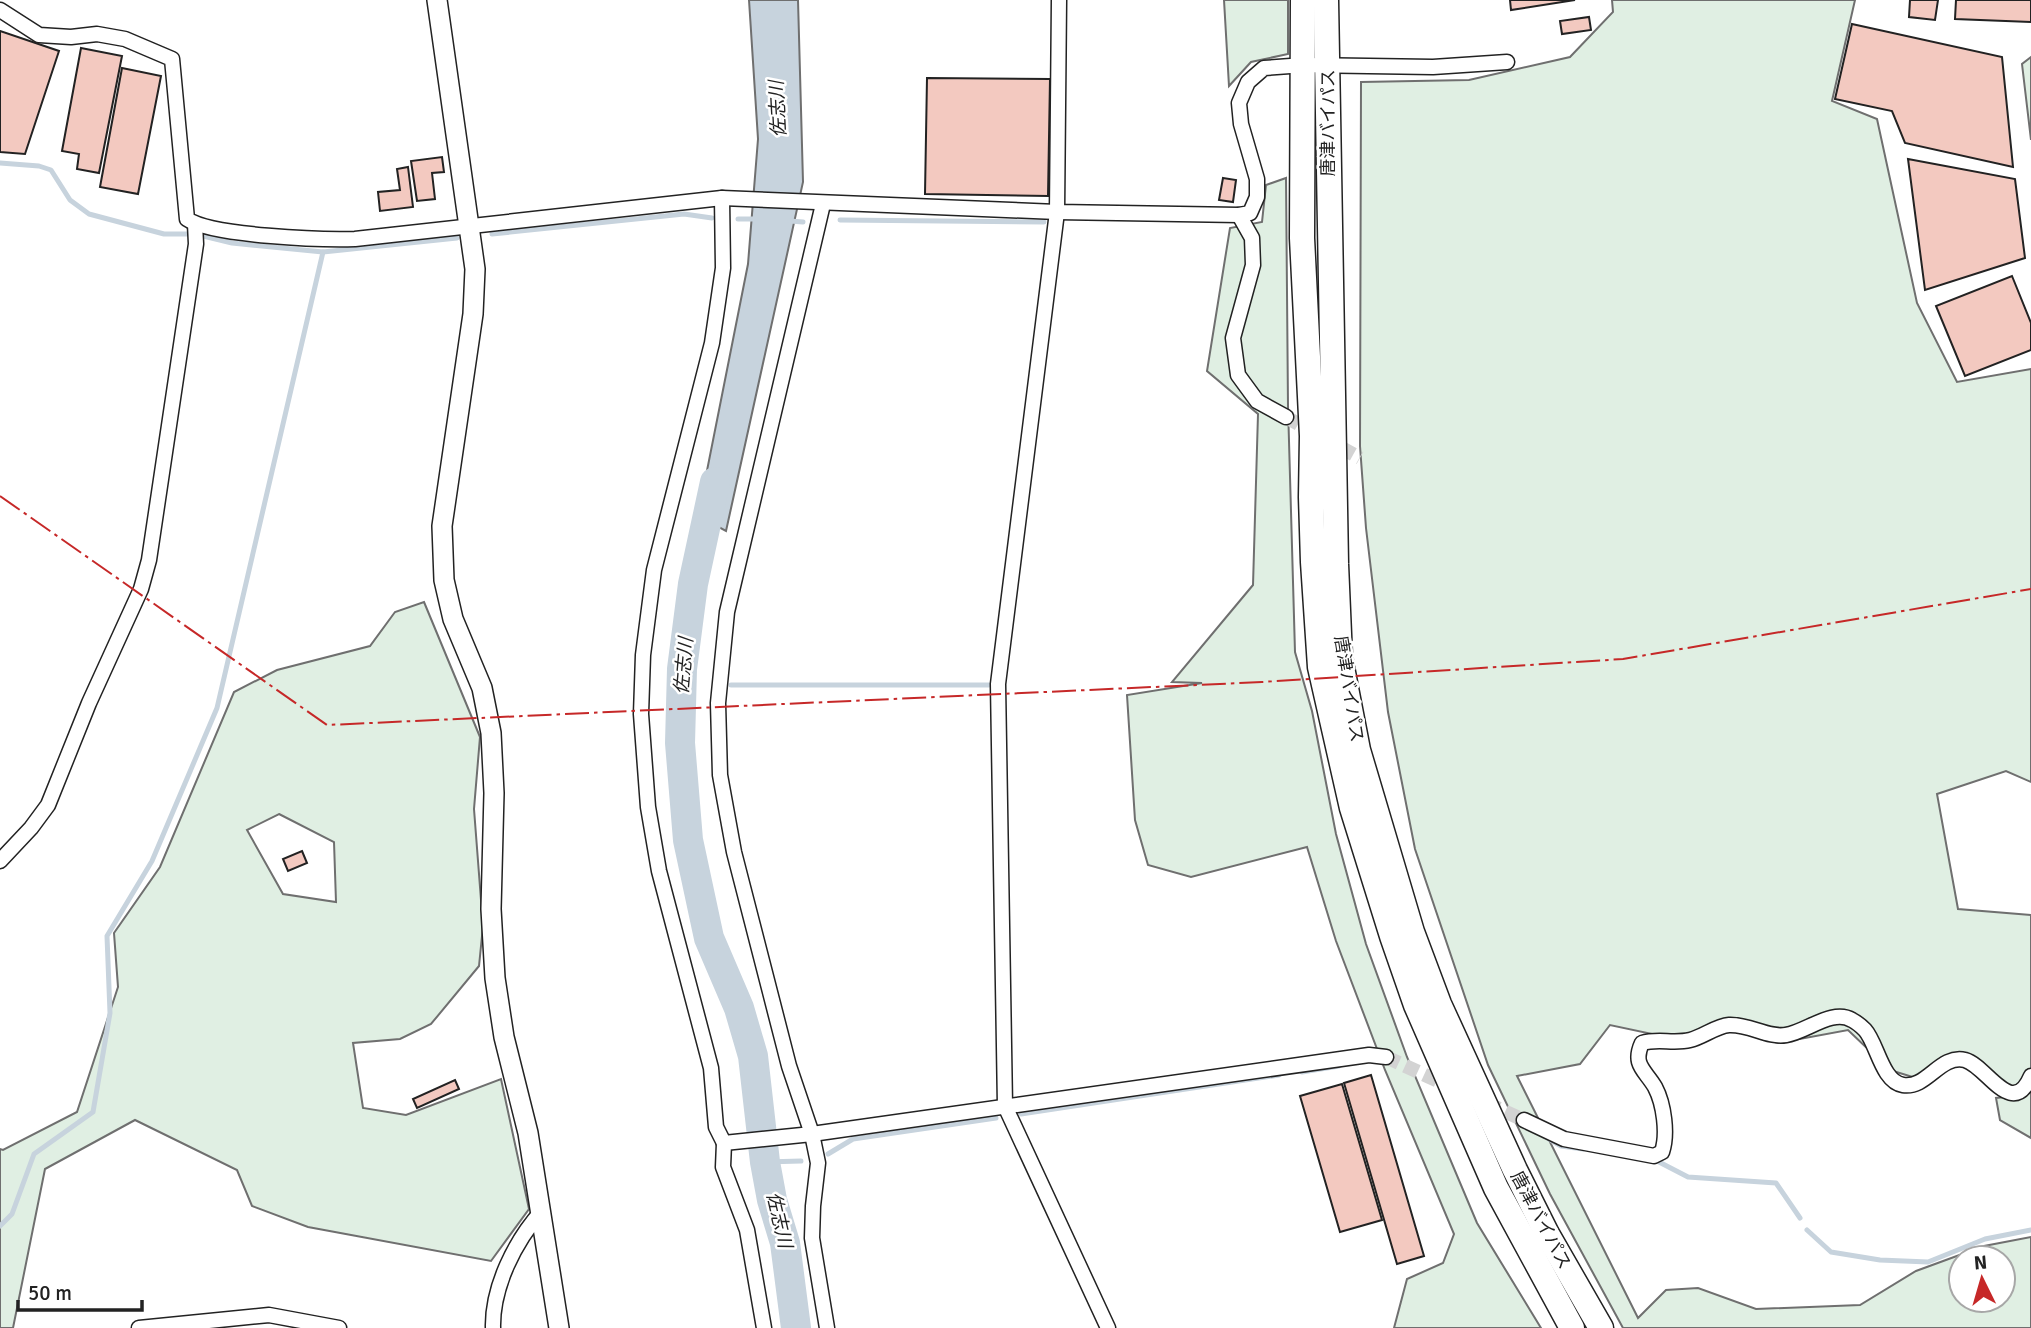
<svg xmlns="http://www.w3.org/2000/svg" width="2031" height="1328" font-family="Signika,'Noto Sans JP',sans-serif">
	<rect width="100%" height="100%" fill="#fff"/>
	<g fill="#e0efe3" stroke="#6f6f6f" stroke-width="2" fill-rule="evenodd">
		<path d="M 1224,0 L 1288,0 L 1288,54 L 1251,62 L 1229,86 Z"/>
		<path d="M 1612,0 L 1855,0 L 1832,101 L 1877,119 L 1917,303 L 1957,382 L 2031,369 L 2031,782 L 2006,771 L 1937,794 L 1958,909 L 2031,915 L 2031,1138 L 2000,1120 L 1996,1098 L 2006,1097 L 1982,1062 L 1958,1055 L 1919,1079 L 1890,1070 L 1848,1030 L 1778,1043 L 1725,1027 L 1685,1041 L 1610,1025 L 1580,1064 L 1517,1076 L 1638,1318 L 1666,1290 L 1698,1288 L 1756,1309 L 1860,1305 L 1916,1271 L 1984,1246 L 2031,1237 L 2031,1328 L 1623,1328 L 1550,1194 L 1488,1065 L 1415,849 L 1388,712 L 1366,528 L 1360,446 L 1361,82 L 1469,80 L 1570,57 L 1613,12 ZM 1961,1258 L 2003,1258 L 2003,1300 L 1961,1300 Z"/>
		<path d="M 2031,57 L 2031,140 L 2022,64 Z"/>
		<path d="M 1286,178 L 1288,406 L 1295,652 L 1312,711 L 1336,834 L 1366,944 L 1407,1057 L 1477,1223 L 1541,1328 L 1394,1328 L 1407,1279 L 1443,1263 L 1454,1234 L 1385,1070 L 1336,941 L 1307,847 L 1191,877 L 1148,865 L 1135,820 L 1127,695 L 1202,683 L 1172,682 L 1253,585 L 1258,414 L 1207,371 L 1230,228 L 1262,222 L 1266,185 Z"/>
		<path d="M 424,602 L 480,737 L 474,809 L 483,926 L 479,966 L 431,1024 L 400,1039 L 353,1043 L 363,1108 L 406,1115 L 501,1079 L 529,1209 L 491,1261 L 308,1227 L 252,1206 L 237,1170 L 135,1120 L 45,1169 L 13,1328 L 0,1328 L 0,1149 L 3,1150 L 77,1112 L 118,987 L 114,933 L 160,867 L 234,692 L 277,670 L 370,646 L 395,612 ZM 279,814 L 334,842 L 336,902 L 283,894 L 247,830 Z"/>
	</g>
	<path fill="#c7d3dd" stroke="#6f6f6f" stroke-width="2" d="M 749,0 L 798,0 L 803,182 L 726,531 L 698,516 L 748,264 L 758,139 Z"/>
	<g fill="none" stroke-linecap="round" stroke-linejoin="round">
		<g stroke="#c7d3dd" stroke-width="5">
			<path d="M 0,163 L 39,166 L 51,170 L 70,200 L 89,214 L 164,234 L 195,234 L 232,243 L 323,252 L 457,238"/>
			<path d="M 738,219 L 756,219"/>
			<path d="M 840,220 L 1044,222"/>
			<path d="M 790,221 L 803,222"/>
			<path d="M 492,234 L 684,214 L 712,218"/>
			<path d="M 731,685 L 989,685"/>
			<path d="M 1302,1072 L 1339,1066"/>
			<path d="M 1021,1114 L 1279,1075"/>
			<path d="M 1549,1139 L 1561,1146 L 1583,1149"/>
			<path d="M 828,1154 L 853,1139 L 996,1118"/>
			<path d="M 765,1162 L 801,1161"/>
			<path d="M 1659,1162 L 1688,1177 L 1776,1183 L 1800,1218"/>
			<path d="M 0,1226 L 12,1214 L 34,1154 L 93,1112 L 110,1013 L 107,936 L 152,861 L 217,708 L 323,252"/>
			<path d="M 1807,1230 L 1831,1252 L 1880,1260 L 1928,1262 L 1985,1239 L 2031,1230"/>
		</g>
		<path stroke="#c7d3dd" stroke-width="30" d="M 715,482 L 693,584 L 682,669 L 680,743 L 688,840 L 709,938 L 739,1008 L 753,1056 L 765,1162 L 772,1200 L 785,1243 L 796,1328"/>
	</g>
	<g fill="#f3c9c0" stroke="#222" stroke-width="2">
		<path d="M 1510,0 L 1575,0 L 1511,10 Z"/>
		<path d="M 1910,0 L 1938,0 L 1935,20 L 1909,17 Z"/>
		<path d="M 1956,0 L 2031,0 L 2031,22 L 1955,19 Z"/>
		<path d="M 1589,17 L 1591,30 L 1562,34 L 1560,21 Z"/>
		<path d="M 1852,24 L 2002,57 L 2013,167 L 1905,143 L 1892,111 L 1835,99 Z"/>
		<path d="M 0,31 L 59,51 L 25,154 L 0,152 Z"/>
		<path d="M 81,48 L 122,56 L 99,173 L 77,169 L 79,154 L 62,151 Z"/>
		<path d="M 122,68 L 161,76 L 138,194 L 100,187 Z"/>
		<path d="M 927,78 L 1050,79 L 1048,196 L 925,194 Z"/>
		<path d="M 442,157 L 444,172 L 432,173 L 435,199 L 417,201 L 411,161 Z"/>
		<path d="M 1908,159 L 2015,179 L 2025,258 L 1925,290 Z"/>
		<path d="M 408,167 L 413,207 L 380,211 L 378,192 L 400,190 L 397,169 Z"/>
		<path d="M 1223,178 L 1236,180 L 1233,202 L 1219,200 Z"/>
		<path d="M 2012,276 L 2031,323 L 2031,350 L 1965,376 L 1936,306 Z"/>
		<path d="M 302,851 L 307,863 L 288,871 L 283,859 Z"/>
		<path d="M 1371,1075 L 1424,1256 L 1397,1264 L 1344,1083 Z"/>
		<path d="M 455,1080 L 459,1089 L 417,1108 L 413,1099 Z"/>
		<path d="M 1342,1084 L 1382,1220 L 1340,1232 L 1300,1096 Z"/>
	</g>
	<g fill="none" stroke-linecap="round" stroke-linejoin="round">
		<g stroke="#d3d3d3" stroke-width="14" stroke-dasharray="14 7" stroke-linecap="butt">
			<path d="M 1286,417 L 1360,458"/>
			<path d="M 1386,1057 L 1451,1087"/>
			<path d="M 1486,1103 L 1524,1120"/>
		</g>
		<defs>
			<g id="minor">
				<path d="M 1059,0 L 1057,212 L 998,684 L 1005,1106 L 1108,1328"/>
				<path d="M 0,10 L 39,35 L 71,37 L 97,34 L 125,39 L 172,59 L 187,219 C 212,236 322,240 355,239 L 722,198 L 1057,212 L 1239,215 L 1250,213 L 1257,197 L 1257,179 L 1241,124 L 1239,103 L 1248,82 L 1264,68 L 1304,65 L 1433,67 L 1507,62"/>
				<path d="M 722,198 L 723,268 L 712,343 L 654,570 L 643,655 L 641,714 L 648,807 L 659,871 L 711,1068 L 716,1127 L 724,1143 L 812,1134 L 1369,1055 L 1386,1057"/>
				<path d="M 823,204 L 727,612 L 718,703 L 720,775 L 734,852 L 789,1066 L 812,1134 L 818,1163 L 813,1206 L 812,1238 L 827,1328"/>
				<path d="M 1239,215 L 1252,238 L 1253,265 L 1233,338 L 1238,375 L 1257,401 L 1286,417"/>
				<path d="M 0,861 L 31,828 L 48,805 L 89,703 L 141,589 L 149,560 L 196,244 L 195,224"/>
				<path d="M 1524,1120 L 1564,1139 L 1654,1156 L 1662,1152 C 1668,1134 1664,1104 1655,1087 C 1645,1070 1632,1065 1642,1043 C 1658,1038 1673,1044 1690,1040 C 1703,1037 1716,1026 1729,1025 C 1750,1024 1767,1038 1786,1035 C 1806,1032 1833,1008 1852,1020 C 1856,1022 1861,1026 1865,1030 C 1877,1043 1882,1082 1903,1085 C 1927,1089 1940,1054 1965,1060 C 1987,1066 2012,1120 2031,1076"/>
				<path d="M 724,1143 L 723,1167 L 747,1230 L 764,1328"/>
				<path d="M 139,1328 L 269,1315 L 339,1328"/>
				<path d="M 493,1328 C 492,1287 515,1241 542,1211"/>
			</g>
			<path id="tertiary" d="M 437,0 L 475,269 L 473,314 L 442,526 L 444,580 L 453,619 L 482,688 L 491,733 L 494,793 L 491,909 L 495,978 L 504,1037 L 528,1133 L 559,1328"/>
			<g id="trunk">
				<path d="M 1303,0 L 1302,238 L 1312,436 L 1311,497 L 1313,562 L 1320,667 L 1352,808 L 1392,936 L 1416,1005 L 1496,1188 L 1572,1328"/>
				<path d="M 1326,0 L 1336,564 L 1340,657 L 1358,750 L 1412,932 L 1439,1004 L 1515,1170 L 1547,1234 L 1601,1328"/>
			</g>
		</defs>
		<use href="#minor" stroke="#222" stroke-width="17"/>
		<use href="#tertiary" stroke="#222" stroke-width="22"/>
		<use href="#trunk" stroke="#222" stroke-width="27"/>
		<use href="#minor" stroke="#fff" stroke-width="14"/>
		<use href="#tertiary" stroke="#fff" stroke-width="19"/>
		<use href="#trunk" stroke="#fff" stroke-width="24"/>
		<path stroke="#c62828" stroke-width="2" stroke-dasharray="24 5 3.5 5" stroke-linecap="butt" d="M 0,496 L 327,725 L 1262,682 L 1623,659 L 2031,589"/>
	</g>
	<g text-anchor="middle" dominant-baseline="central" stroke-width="5" stroke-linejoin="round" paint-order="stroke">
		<g font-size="18" fill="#222" stroke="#fff">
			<text transform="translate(1328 123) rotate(-90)">唐津バイパス</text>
			<text transform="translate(1349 689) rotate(81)">唐津バイパス</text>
			<text transform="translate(1541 1220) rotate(62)">唐津バイパス</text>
		</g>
		<g font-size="19" font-style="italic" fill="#222" stroke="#fff">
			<text transform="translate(778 109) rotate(-93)">佐志川</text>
			<text transform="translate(684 666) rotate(-85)">佐志川</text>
			<text transform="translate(779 1220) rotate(77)">佐志川</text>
		</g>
	</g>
	<g transform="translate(1982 1279) rotate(355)"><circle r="33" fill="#ffffff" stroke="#a7a7a7" stroke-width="2"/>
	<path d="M0-5L12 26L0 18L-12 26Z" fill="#c62828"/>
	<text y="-10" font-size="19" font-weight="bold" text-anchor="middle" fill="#222222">N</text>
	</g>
	<path d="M18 1300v10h124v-10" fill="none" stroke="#222222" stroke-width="3.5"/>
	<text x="28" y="1300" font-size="21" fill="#222222" stroke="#ffffff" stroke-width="5" paint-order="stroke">50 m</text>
</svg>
